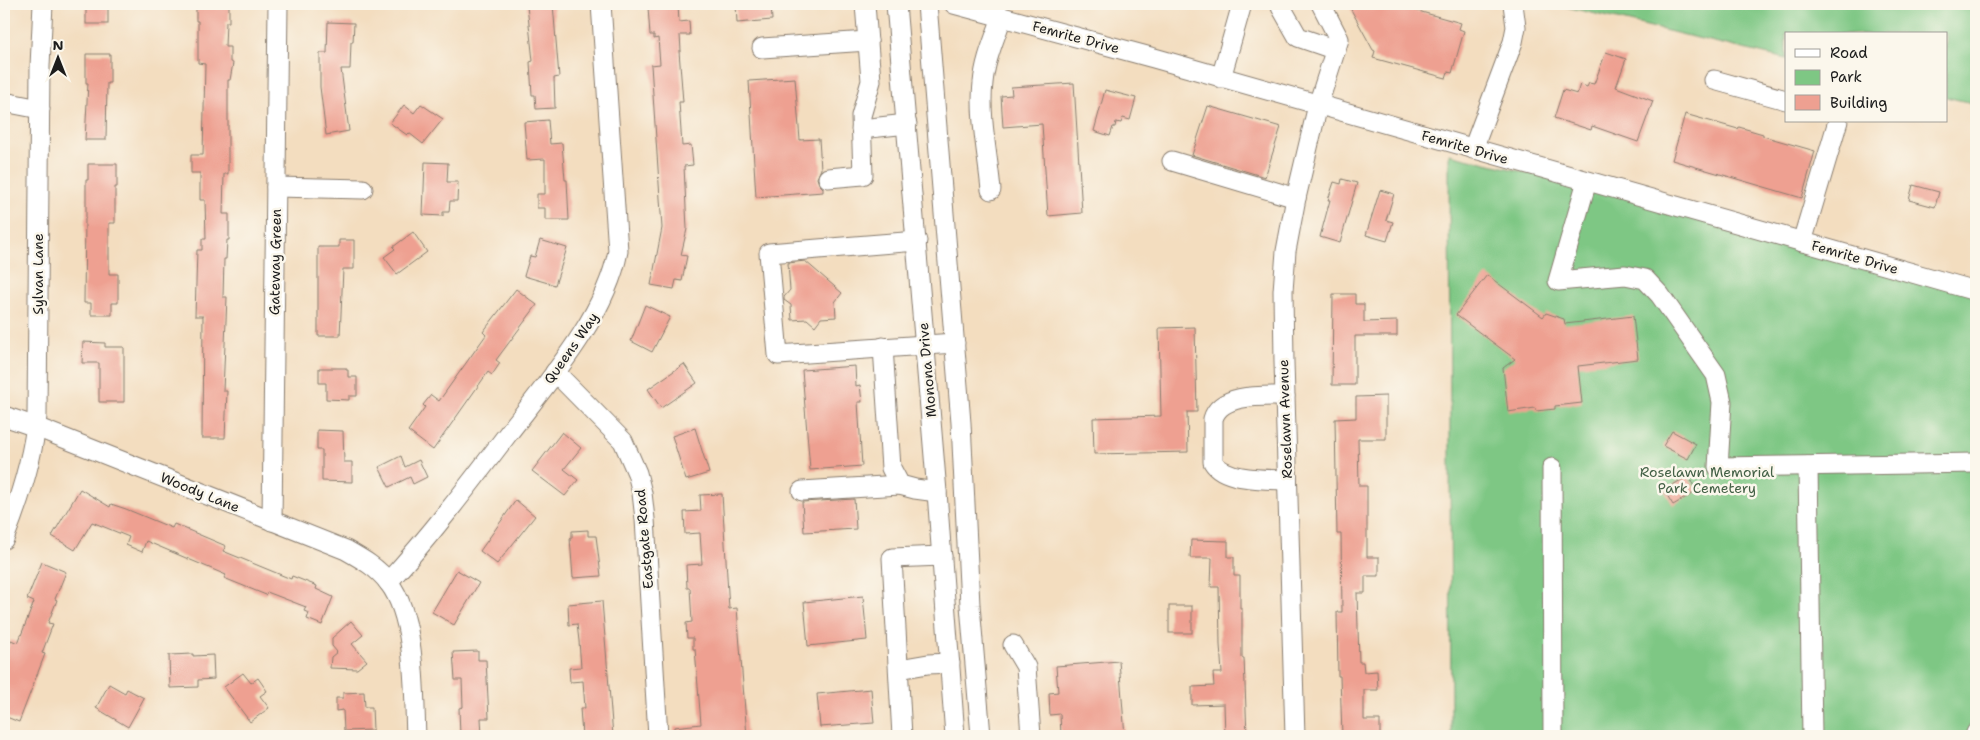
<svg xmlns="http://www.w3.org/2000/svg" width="1980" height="740" font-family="'Shantell Sans',sans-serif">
	<rect width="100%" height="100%" fill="#fbf7ec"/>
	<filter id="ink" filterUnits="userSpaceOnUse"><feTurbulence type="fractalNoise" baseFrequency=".02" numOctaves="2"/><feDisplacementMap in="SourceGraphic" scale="10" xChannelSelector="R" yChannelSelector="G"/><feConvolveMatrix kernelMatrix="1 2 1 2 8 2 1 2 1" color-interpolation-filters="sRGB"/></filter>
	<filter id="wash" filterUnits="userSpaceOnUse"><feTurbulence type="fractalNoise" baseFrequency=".0096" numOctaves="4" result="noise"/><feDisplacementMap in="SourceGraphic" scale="20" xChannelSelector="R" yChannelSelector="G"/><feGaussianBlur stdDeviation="1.12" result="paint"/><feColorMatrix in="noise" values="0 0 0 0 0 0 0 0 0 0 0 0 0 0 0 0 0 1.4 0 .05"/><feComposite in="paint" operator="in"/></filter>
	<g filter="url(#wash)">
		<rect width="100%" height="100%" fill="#f3ddbf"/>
		<g fill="#7ec784" stroke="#4d7250">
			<path d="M 1554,4 L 1976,4 L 1976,104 L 1946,97 L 1946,34 L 1786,34 L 1786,59 Z"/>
			<path d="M 1449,154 L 1731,222 L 1976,291 L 1976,736 L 1451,736 Z"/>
		</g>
		<g id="blocks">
			<g fill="#eea091">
				<rect x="86" y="4" width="22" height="20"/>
				<path d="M 196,4 L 229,4 L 229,22 L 226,22 L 225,47 L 230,47 L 230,62 L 233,63 L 230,80 L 228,80 L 228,174 L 224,174 L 223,214 L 229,214 L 229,240 L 227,240 L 226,259 L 224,259 L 223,297 L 227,297 L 223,391 L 227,391 L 225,438 L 202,438 L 203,316 L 195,316 L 197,250 L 202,250 L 202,239 L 206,239 L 205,200 L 200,200 L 200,173 L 191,173 L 191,155 L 203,155 L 205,64 L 198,63 L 198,21 L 196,21 Z"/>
				<path d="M 553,4 L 559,77 L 554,78 L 555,108 L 536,109 L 535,95 L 532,95 L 530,62 L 533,61 L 527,6 Z"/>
				<path d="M 736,4 L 771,4 L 772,20 L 737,23 Z"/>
				<path d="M 1348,4 L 1393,4 L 1461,23 L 1459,29 L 1464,31 L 1452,73 L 1448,72 L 1446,78 L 1373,58 L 1375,51 L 1373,50 Z"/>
				<path d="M 678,5 L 679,22 L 689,21 L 690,35 L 680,35 L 681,51 L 679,51 L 683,102 L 679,102 L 682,146 L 691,145 L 693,165 L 684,166 L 687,229 L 681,255 L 687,256 L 682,281 L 676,280 L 674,289 L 651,285 L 662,228 L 651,65 L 660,64 L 658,38 L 654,39 L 654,35 L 650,35 L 648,7 Z"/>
				<path d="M 328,22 L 354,23 L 353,42 L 351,42 L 350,69 L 341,69 L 349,131 L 326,135 L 320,87 L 320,53 L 327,53 Z"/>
				<path d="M 1606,52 L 1626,59 L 1616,87 L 1653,101 L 1638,142 L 1592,126 L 1591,130 L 1554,118 L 1563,90 L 1577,94 L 1580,84 L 1587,87 L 1589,83 L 1594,84 Z"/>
				<path d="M 86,54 L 110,54 L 110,83 L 107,83 L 106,140 L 85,140 L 88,83 L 86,83 Z"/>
				<path d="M 795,78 L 800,140 L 819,139 L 821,169 L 817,178 L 819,184 L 823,188 L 823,192 L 756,197 L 749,81 Z"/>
				<path d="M 1074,83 L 1082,213 L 1048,216 L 1042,124 L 1003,127 L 1001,96 L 1012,95 L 1011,87 Z"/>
				<path d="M 1105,90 L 1136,98 L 1130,120 L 1123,118 L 1121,123 L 1116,122 L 1115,127 L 1113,127 L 1110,136 L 1094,131 Z"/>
				<path d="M 421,104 L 443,119 L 423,144 L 409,133 L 407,135 L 390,123 L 404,105 L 414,113 Z"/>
				<path d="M 1208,106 L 1281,127 L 1265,177 L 1192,155 Z"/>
				<path d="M 1685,114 L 1738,129 L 1739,127 L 1763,134 L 1763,136 L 1815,151 L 1802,198 L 1672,160 Z"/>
				<path d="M 548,120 L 550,144 L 562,143 L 565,180 L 567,180 L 569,220 L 545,220 L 545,208 L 537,208 L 537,194 L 545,194 L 545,159 L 527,160 L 524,122 Z"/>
				<path d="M 425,162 L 448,163 L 447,182 L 458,182 L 457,201 L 450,201 L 449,212 L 443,212 L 443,216 L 423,215 Z"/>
				<path d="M 88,164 L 117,164 L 117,187 L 115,187 L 115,223 L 109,223 L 109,274 L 118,274 L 118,303 L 112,303 L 112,315 L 91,315 L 91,303 L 84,303 L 85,218 L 86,218 L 86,180 L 88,180 Z"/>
				<path d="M 1342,179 L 1357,183 L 1340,243 L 1320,237 L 1330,200 L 1328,200 L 1334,182 L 1341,184 Z"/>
				<path d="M 1913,185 L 1939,192 L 1935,207 L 1909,200 Z"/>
				<path d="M 1380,190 L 1394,194 L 1386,220 L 1393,222 L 1387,241 L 1366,235 Z"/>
				<path d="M 413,232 L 427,252 L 397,274 L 384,257 L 395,249 L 393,247 Z"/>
				<path d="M 339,240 L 354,240 L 354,269 L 343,269 L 340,336 L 318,336 L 318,247 L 339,247 Z"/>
				<path d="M 540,240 L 567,248 L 555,285 L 524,276 L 530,256 L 535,257 Z"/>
				<path d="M 805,261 L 842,293 L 835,302 L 836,317 L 821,318 L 815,326 L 807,319 L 792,320 L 791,305 L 784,300 L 784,297 L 790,290 L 788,263 Z"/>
				<path d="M 1487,275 L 1543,317 L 1546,313 L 1564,319 L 1565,324 L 1633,316 L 1638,359 L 1578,366 L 1582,403 L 1555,406 L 1555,409 L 1536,411 L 1535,408 L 1508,412 L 1503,368 L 1515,359 L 1456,315 Z"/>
				<path d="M 516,289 L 537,305 L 496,360 L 500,363 L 492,375 L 488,372 L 433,450 L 408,431 L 425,407 L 423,405 L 431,395 L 439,401 L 486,335 L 483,332 Z"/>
				<path d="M 1333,294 L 1355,294 L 1355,304 L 1364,304 L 1364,322 L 1397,321 L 1397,336 L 1355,336 L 1355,385 L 1332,385 Z"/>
				<path d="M 645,305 L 670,317 L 652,352 L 631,341 Z"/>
				<path d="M 1195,327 L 1197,412 L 1187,412 L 1188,452 L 1094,454 L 1093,418 L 1161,416 L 1159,328 Z"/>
				<path d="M 83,342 L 105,343 L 105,347 L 124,347 L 124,402 L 99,402 L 99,363 L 82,363 Z"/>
				<path d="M 684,364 L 697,383 L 661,408 L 648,389 Z"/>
				<path d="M 855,366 L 856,386 L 860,385 L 862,402 L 858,402 L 862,466 L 810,470 L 802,370 Z"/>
				<path d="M 319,368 L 346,368 L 346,370 L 348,370 L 348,377 L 357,377 L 357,396 L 349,396 L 349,400 L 326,399 L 326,383 L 319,383 Z"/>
				<path d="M 1386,396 L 1386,439 L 1358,439 L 1359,486 L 1367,486 L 1367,557 L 1379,557 L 1379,576 L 1365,576 L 1365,593 L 1357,593 L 1359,662 L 1363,662 L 1364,672 L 1377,671 L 1378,690 L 1364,690 L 1364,720 L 1380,720 L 1380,735 L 1342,736 L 1340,676 L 1338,676 L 1337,612 L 1342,612 L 1341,534 L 1337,534 L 1335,419 L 1356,418 L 1356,397 Z"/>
				<path d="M 695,428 L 709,473 L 686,480 L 672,436 Z"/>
				<path d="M 317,430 L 343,431 L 344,462 L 352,462 L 352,482 L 322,481 L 322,450 L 317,450 Z"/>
				<path d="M 1672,431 L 1696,444 L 1688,459 L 1663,446 Z"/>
				<path d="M 562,432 L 581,448 L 564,469 L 578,480 L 565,496 L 532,471 Z"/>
				<path d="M 401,456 L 405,467 L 419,460 L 427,477 L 413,484 L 410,477 L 389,487 L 379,467 Z"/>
				<path d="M 1688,476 L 1697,491 L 1673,505 L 1664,490 Z"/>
				<path d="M 80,489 L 110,507 L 111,504 L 126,509 L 172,528 L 174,524 L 226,546 L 223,551 L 291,579 L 292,576 L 317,586 L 316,589 L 333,597 L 322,625 L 307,619 L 309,613 L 304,611 L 306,607 L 267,592 L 266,595 L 224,578 L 226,575 L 146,541 L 142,552 L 126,545 L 129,537 L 92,522 L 75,550 L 52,536 Z"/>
				<path d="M 722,494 L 729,609 L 737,608 L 747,736 L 674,736 L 674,727 L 701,724 L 695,649 L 693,649 L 693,638 L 687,638 L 686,623 L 692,622 L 690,588 L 687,588 L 686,565 L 702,564 L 700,533 L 685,534 L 684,512 L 701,511 L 700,495 Z"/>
				<path d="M 854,499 L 856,529 L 804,532 L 802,502 Z"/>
				<path d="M 516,500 L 535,516 L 497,564 L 480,551 Z"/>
				<path d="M 588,530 L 588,536 L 596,536 L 601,576 L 573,578 L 570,538 L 572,538 L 572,531 Z"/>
				<path d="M 1191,540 L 1228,541 L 1228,557 L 1234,557 L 1234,576 L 1240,576 L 1240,609 L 1242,609 L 1242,658 L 1244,658 L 1247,736 L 1225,736 L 1224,704 L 1192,705 L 1192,687 L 1214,686 L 1213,673 L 1222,673 L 1220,645 L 1219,587 L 1211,587 L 1212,558 L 1190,558 Z"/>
				<path d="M 42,562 L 66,572 L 55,599 L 57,600 L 48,623 L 53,624 L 42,653 L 45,654 L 19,722 L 4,716 L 4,659 L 11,640 L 18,643 L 34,602 L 27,599 Z"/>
				<path d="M 457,570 L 479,583 L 454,625 L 432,612 Z"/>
				<path d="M 863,596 L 867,640 L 808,646 L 804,602 Z"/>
				<path d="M 602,601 L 613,736 L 582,736 L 580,708 L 585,708 L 583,681 L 570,682 L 569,668 L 581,667 L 579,641 L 577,624 L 569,625 L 568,604 Z"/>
				<rect x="1169" y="606" width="23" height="27"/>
				<path d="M 351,621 L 363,635 L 352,644 L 367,661 L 357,669 L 330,668 L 331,657 L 337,652 L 332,646 L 332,638 Z"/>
				<path d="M 478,651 L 478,660 L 486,660 L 489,718 L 481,718 L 482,736 L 460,736 L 459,708 L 463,707 L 462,680 L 455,680 L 453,652 Z"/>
				<path d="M 193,654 L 193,656 L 213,655 L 214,679 L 198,680 L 198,687 L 170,688 L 169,655 Z"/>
				<path d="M 1119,661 L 1125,736 L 1061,736 L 1060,714 L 1050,715 L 1049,693 L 1058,692 L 1056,666 Z"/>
				<path d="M 243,673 L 251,683 L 258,678 L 267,691 L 260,696 L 269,708 L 250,722 L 224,687 Z"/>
				<path d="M 109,684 L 125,693 L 127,689 L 144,698 L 128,727 L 96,708 Z"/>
				<path d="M 871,689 L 874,723 L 820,727 L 817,694 Z"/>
				<path d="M 364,692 L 365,707 L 372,707 L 373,730 L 344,731 L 343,710 L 336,711 L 336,698 L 343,698 L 343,693 Z"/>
			</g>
		</g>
	</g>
	<g filter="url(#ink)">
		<use href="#blocks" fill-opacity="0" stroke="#887c6e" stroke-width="1"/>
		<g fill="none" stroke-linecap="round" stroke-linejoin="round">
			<defs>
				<g id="minor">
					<path d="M 896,4 L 937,492 L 955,736"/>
					<path d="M 927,4 L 961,423 L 970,605 L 981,736"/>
					<path d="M 954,4 L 1154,58 L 1976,291"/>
					<path d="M 1281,4 L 1281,7 L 1298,37 L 1336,50"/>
					<path d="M 762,48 L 868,41"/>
					<path d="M 1221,78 L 1242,4"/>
					<path d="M 1714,80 L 1786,100"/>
					<path d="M 4,102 L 40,109"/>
					<path d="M 861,129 L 907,124"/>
					<path d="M 1473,149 L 1513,42 L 1516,27 L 1513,4"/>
					<path d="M 1172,161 L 1296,198"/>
					<path d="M 828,178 L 863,175 L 861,116 L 871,81 L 865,4"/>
					<path d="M 1587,181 L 1558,281 L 1625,275 L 1645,279 L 1660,295 L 1716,375 L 1722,402 L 1718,467 L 1976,463"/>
					<path d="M 276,187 L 363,189"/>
					<path d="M 991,190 C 988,156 979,116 983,83 C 985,60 995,38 1002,17"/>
					<path d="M 917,241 L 769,253 L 778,355 L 955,343"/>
					<path d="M 1802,242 L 1838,121"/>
					<path d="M 883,347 L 891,468 L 900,485 L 915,489 L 937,492"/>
					<path d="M 555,372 L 623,441 L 637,473 L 642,493 L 645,519 L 658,736"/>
					<path d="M 1285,396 C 1264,396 1220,393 1213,419 L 1213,462 C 1224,481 1268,479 1287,480"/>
					<path d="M 4,416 L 36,427 L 346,550 C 362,559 378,568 389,583 C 416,618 414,693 416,736"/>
					<path d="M 1808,466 L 1812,736"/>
					<path d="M 1552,468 L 1553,736"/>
					<path d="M 802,491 L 900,485"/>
					<path d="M 272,521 L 278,4"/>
					<path d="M 4,539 C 20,499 33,459 37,416 L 40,66 L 43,4"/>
					<path d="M 388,582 C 431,535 469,485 507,435 C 547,383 606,316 618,251 L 601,4"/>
					<path d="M 1013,645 L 1026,667 L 1031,736"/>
					<path d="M 899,669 L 928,664 L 950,663"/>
					<path d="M 902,736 L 892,558 L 942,556"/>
					<path d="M 1295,736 L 1284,362 L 1283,291 L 1286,251 L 1296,198 L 1318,105 L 1339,39 L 1321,4"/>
					<path d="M 1975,736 L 1976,733"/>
				</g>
			</defs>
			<use href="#minor" stroke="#887c6e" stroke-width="21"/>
			<use href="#minor" stroke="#fff" stroke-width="19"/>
		</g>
	</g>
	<g text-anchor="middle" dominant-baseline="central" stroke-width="5" stroke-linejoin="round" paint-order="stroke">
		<g font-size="14" fill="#1c1c1c" stroke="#fbf7ec">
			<text transform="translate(1076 37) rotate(15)">Femrite Drive</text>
			<text transform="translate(1465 147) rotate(16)">Femrite Drive</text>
			<text transform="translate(1855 257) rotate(16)">Femrite Drive</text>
			<text transform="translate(275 262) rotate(-89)">Gateway Green</text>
			<text transform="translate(38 274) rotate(-90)">Sylvan Lane</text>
			<text transform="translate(571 348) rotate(-55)">Queens Way</text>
			<text transform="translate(927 370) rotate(-95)">Monona Drive</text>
			<text transform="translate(1285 419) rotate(-92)">Roselawn Avenue</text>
			<text transform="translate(200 492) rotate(22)">Woody Lane</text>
			<text transform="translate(644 539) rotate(-95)">Eastgate Road</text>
		</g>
		<g font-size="14" fill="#436046" stroke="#fbf7ec">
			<text x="1707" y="472">Roselawn Memorial<tspan x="1707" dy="16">Park Cemetery</tspan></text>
		</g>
	</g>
	<rect width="1980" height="740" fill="none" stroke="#fbf7ec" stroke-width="20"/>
	<rect x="1785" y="32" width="162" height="90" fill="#fbf7ec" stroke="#a29f99"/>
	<rect x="1795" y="49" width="25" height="8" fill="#ffffff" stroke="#a29f99"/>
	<text x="1830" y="58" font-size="15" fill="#1c1c1c">Road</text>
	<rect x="1795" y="70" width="25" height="15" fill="#7ec784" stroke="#a29f99"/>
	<text x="1830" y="82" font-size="15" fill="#1c1c1c">Park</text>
	<rect x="1795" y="95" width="25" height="15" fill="#eea091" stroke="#a29f99"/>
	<text x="1830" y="108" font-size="15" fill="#1c1c1c">Building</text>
	<g transform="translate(58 58)" stroke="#fbf7ec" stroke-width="4" paint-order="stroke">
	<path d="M0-4L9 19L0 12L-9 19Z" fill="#1c1c1c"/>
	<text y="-8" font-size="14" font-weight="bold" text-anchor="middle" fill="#1c1c1c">N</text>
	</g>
</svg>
